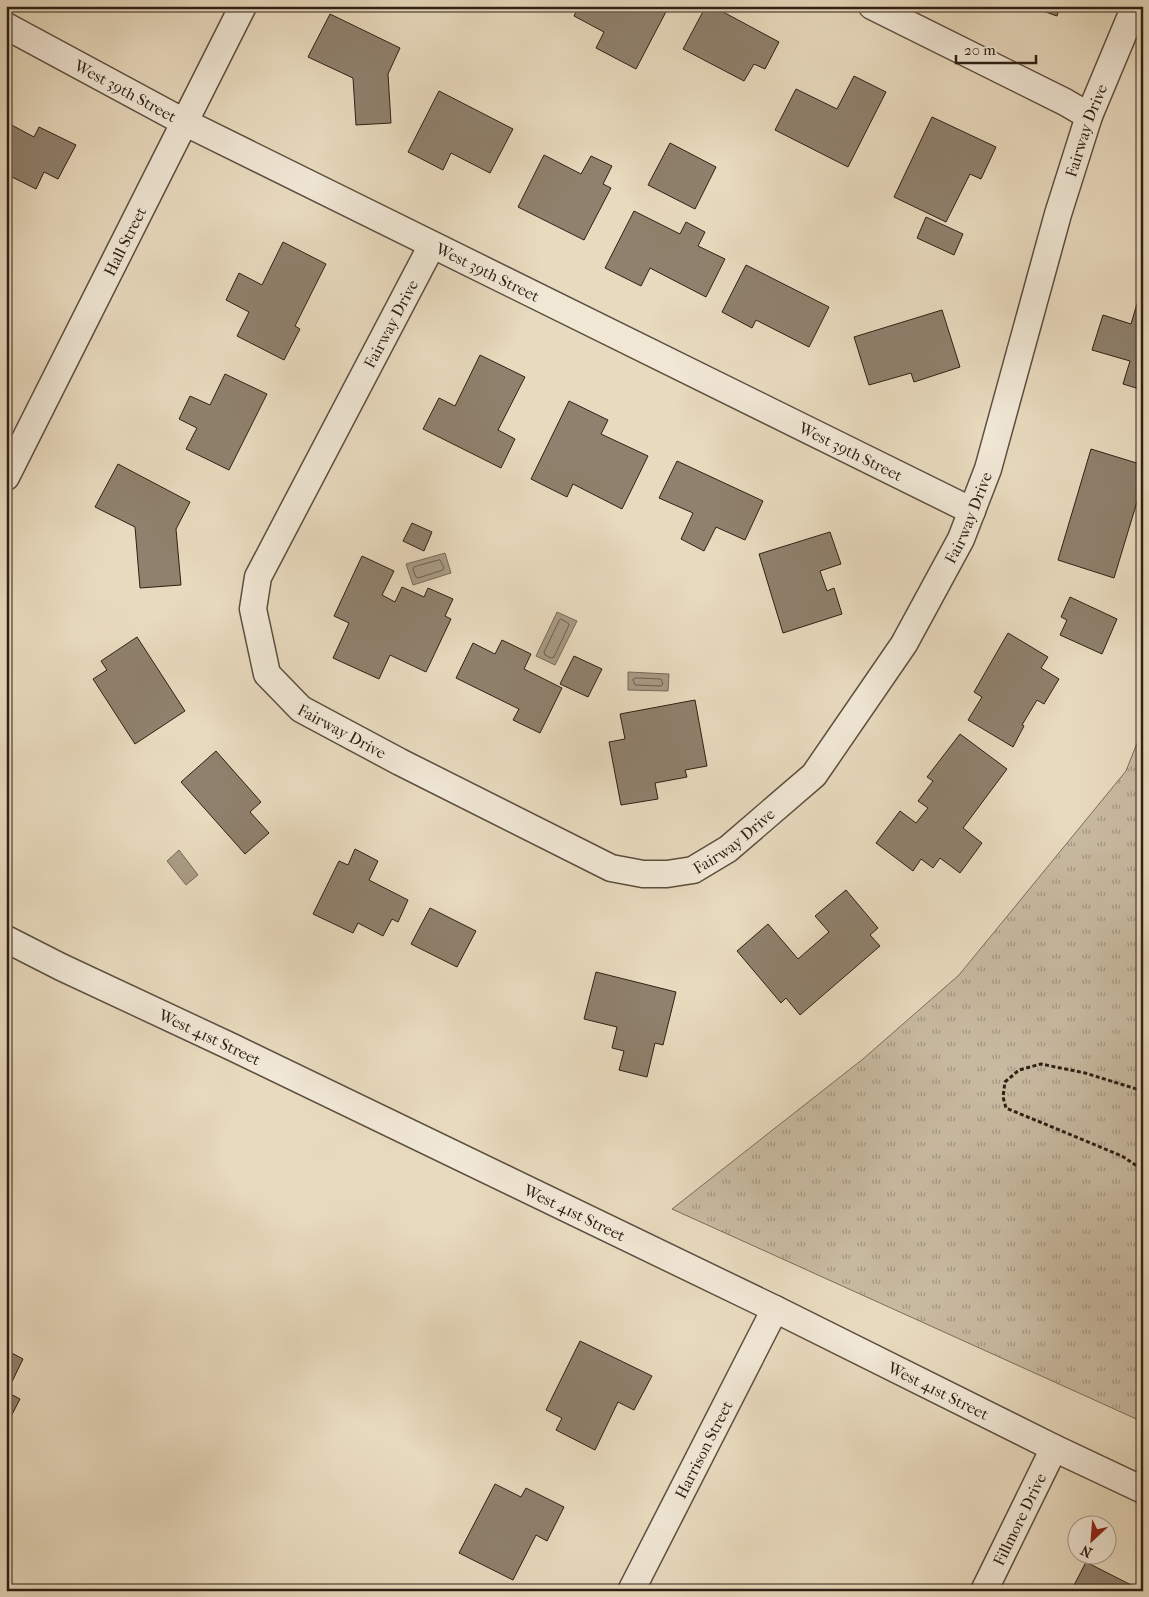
<svg xmlns="http://www.w3.org/2000/svg" width="1149" height="1597" font-family="'IM FELL French Canon',serif">
	<defs>
		<pattern id="grass-tufts" width="24" height="20" patternUnits="userSpaceOnUse" patternTransform="scale(1.25)"><rect width="24" height="20" fill="#c8baa1"/><path d="M3 7l-1-3M5 7V3M7 7l1-3M15 17l-1-3M17 17v-4M19 17l1-3" fill="none" stroke="#a39782"/></pattern>
	</defs>
	<rect width="100%" height="100%" fill="#e8dabe"/>
	<filter id="stains"><feTurbulence type="fractalNoise" baseFrequency=".004" numOctaves="4"/><feColorMatrix values="0 0 0 0 .2 0 0 0 0 .09 0 0 0 0 .02 0 0 0 .5 -.17"/></filter>
	<radialGradient id="worn" r=".72"><stop offset=".6" stop-color="#630" stop-opacity="0"/><stop offset="1" stop-color="#630" stop-opacity=".3"/></radialGradient>
	<path fill="url(#grass-tufts)" stroke="#7b6d5b" d="M 1143,728 L 1143,1422 L 672,1209 L 863,1059 L 959,975 L 1126,771 Z"/>
	<g fill="#a99b85" stroke="#786a58">
		<path d="M 445,553 L 451,573 L 413,585 L 406,564 Z"/>
		<path d="M 557,612 L 577,621 L 555,665 L 536,656 Z"/>
		<path d="M 628,672 L 669,674 L 668,691 L 628,690 Z"/>
		<path d="M 179,850 L 198,875 L 186,885 L 167,861 Z"/>
	</g>
	<g fill="none" stroke-linecap="round" stroke-linejoin="round">
		<g stroke="#6c5e4d" stroke-width="1">
			<path d="M 440,560 L 444,568 L 443,570 L 418,578 L 416,577 L 413,570 L 414,567 Z"/>
			<path d="M 561,619 L 568,623 L 569,625 L 554,657 L 551,658 L 545,655 L 544,652 L 559,621 Z"/>
			<path d="M 636,678 L 661,679 L 663,684 L 661,686 L 635,685 L 633,680 Z"/>
		</g>
	</g>
	<g fill="#8f816d" stroke="#2e2015">
		<path d="M 579,6 L 669,6 L 636,69 L 596,48 L 604,32 L 574,16 Z"/>
		<path d="M 706,6 L 712,6 L 779,42 L 765,69 L 754,64 L 744,81 L 683,49 Z"/>
		<path d="M 1029,6 L 1060,6 L 1057,16 Z"/>
		<path d="M 330,14 L 400,48 L 388,74 L 391,123 L 356,125 L 353,78 L 308,57 Z"/>
		<path d="M 854,76 L 886,92 L 848,167 L 775,130 L 796,89 L 837,109 Z"/>
		<path d="M 439,91 L 513,129 L 490,173 L 451,153 L 443,170 L 408,152 Z"/>
		<path d="M 932,117 L 996,147 L 981,179 L 970,174 L 946,222 L 894,197 Z"/>
		<path d="M 6,122 L 34,137 L 39,127 L 76,145 L 58,179 L 44,172 L 36,189 L 6,174 Z"/>
		<path d="M 670,143 L 716,167 L 695,209 L 648,185 Z"/>
		<path d="M 544,155 L 581,174 L 591,156 L 612,166 L 603,184 L 611,188 L 584,240 L 518,207 Z"/>
		<path d="M 634,211 L 680,234 L 686,222 L 705,232 L 698,246 L 725,259 L 706,297 L 650,268 L 641,286 L 605,268 Z"/>
		<path d="M 926,217 L 963,234 L 954,255 L 917,238 Z"/>
		<path d="M 283,242 L 326,264 L 295,326 L 300,329 L 284,360 L 237,336 L 249,312 L 226,300 L 239,273 L 262,285 Z"/>
		<path d="M 746,265 L 829,307 L 809,347 L 756,320 L 752,328 L 722,312 Z"/>
		<path d="M 1139,297 L 1143,298 L 1143,390 L 1123,384 L 1130,361 L 1092,350 L 1103,315 L 1131,324 Z"/>
		<path d="M 942,310 L 960,367 L 914,382 L 911,373 L 869,385 L 854,337 Z"/>
		<path d="M 480,355 L 525,377 L 498,430 L 515,439 L 501,468 L 423,429 L 439,398 L 455,406 Z"/>
		<path d="M 225,374 L 267,394 L 229,470 L 186,449 L 197,428 L 179,419 L 190,396 L 210,405 Z"/>
		<path d="M 569,401 L 608,420 L 601,434 L 648,456 L 622,509 L 573,484 L 567,497 L 531,479 Z"/>
		<path d="M 1091,449 L 1143,465 L 1143,482 L 1114,578 L 1058,560 Z"/>
		<path d="M 677,461 L 763,501 L 745,540 L 716,527 L 704,551 L 681,539 L 693,513 L 659,498 Z"/>
		<path d="M 118,464 L 190,502 L 176,529 L 181,585 L 140,588 L 135,527 L 95,507 Z"/>
		<path d="M 412,523 L 432,532 L 424,551 L 403,541 Z"/>
		<path d="M 830,532 L 841,564 L 820,571 L 827,591 L 834,588 L 842,614 L 783,633 L 759,554 Z"/>
		<path d="M 362,556 L 394,571 L 382,595 L 395,602 L 402,587 L 424,597 L 428,588 L 453,599 L 445,616 L 451,619 L 426,672 L 390,655 L 379,679 L 333,658 L 349,623 L 334,616 Z"/>
		<path d="M 1070,597 L 1117,619 L 1102,654 L 1060,635 L 1067,620 L 1061,617 Z"/>
		<path d="M 1008,633 L 1048,657 L 1041,668 L 1059,679 L 1044,704 L 1037,700 L 1022,725 L 1024,726 L 1013,747 L 968,720 L 982,697 L 974,692 Z"/>
		<path d="M 137,637 L 185,711 L 135,744 L 93,679 L 107,670 L 101,661 Z"/>
		<path d="M 502,640 L 531,654 L 524,669 L 562,688 L 540,733 L 513,720 L 519,709 L 456,678 L 473,643 L 495,654 Z"/>
		<path d="M 574,656 L 602,669 L 588,697 L 560,684 Z"/>
		<path d="M 695,700 L 707,766 L 685,770 L 687,777 L 655,783 L 658,799 L 621,805 L 609,742 L 625,739 L 620,714 Z"/>
		<path d="M 960,734 L 1007,769 L 963,828 L 982,843 L 960,873 L 940,858 L 933,868 L 921,859 L 913,871 L 876,843 L 900,811 L 916,823 L 928,808 L 918,801 L 933,781 L 927,777 Z"/>
		<path d="M 216,751 L 261,802 L 250,812 L 269,833 L 245,854 L 181,782 Z"/>
		<path d="M 355,849 L 378,861 L 369,880 L 408,900 L 398,922 L 392,919 L 383,936 L 358,923 L 353,933 L 313,914 L 339,861 L 348,865 Z"/>
		<path d="M 846,890 L 878,928 L 870,935 L 880,946 L 800,1015 L 786,998 L 781,1003 L 737,951 L 768,924 L 798,959 L 829,932 L 815,916 Z"/>
		<path d="M 430,908 L 476,931 L 457,967 L 411,944 Z"/>
		<path d="M 596,972 L 676,992 L 663,1045 L 655,1043 L 647,1077 L 619,1070 L 624,1051 L 612,1048 L 617,1027 L 584,1019 Z"/>
		<path d="M 580,1341 L 652,1376 L 634,1410 L 618,1402 L 595,1450 L 556,1430 L 562,1418 L 546,1410 Z"/>
		<path d="M 8,1351 L 23,1359 L 7,1392 L 20,1399 L 6,1426 L 6,1354 Z"/>
		<path d="M 495,1484 L 521,1497 L 526,1488 L 564,1507 L 547,1541 L 536,1535 L 513,1580 L 459,1553 Z"/>
		<path d="M 1086,1562 L 1135,1587 L 1133,1591 L 1071,1591 Z"/>
	</g>
	<g fill="none" stroke-linecap="round" stroke-linejoin="round">
		<defs>
			<g id="minor">
				<path d="M 872,6 L 1065,102 L 1089,116"/>
				<path id="s1" d="M 6,26 L 184,122 L 972,511"/>
				<path id="s2" d="M 432,245 L 258,577 L 253,609 L 267,674 L 301,709 L 400,762 L 611,868 L 643,874 L 667,874 L 693,870 L 728,849 L 814,775 L 904,644 L 961,539 L 988,469 L 1058,214 L 1089,116 L 1135,6"/>
				<path id="s3" d="M 6,477 L 243,6"/>
				<path id="s4" d="M 6,939 L 61,967 L 232,1047 L 775,1309 L 1054,1448 L 1143,1490"/>
				<path id="s5" d="M 631,1591 L 775,1309"/>
				<path id="s6" d="M 984,1591 L 1054,1448"/>
			</g>
		</defs>
		<use href="#minor" stroke="#5c4e3f" stroke-width="29"/>
		<path stroke="#2e2015" stroke-width="3" stroke-dasharray="4 2.5" stroke-linecap="butt" d="M 1143,1091 L 1085,1073 L 1041,1064 L 1019,1070 L 1005,1082 L 1003,1097 L 1006,1108 L 1122,1156 L 1143,1170"/>
		<use href="#minor" stroke="#f0e7d5" stroke-width="26"/>
	</g>
	<g text-anchor="middle" dominant-baseline="central" stroke-width="4.5" stroke-linejoin="round" paint-order="stroke">
		<g font-size="16" fill="#2e2015" stroke="#f0e7d5">
			<text stroke="none"><textPath href="#s1" startOffset="136">West 39th Street</textPath></text>
			<text stroke="none"><textPath href="#s2" startOffset="1814">Fairway Drive</textPath></text>
			<text stroke="none"><textPath href="#s3" startOffset="264">Hall Street</textPath></text>
			<text stroke="none"><textPath href="#s1" startOffset="541">West 39th Street</textPath></text>
			<text transform="translate(391 324) rotate(-62)">Fairway Drive</text>
			<text stroke="none"><textPath href="#s1" startOffset="946">West 39th Street</textPath></text>
			<text stroke="none"><textPath href="#s2" startOffset="1409">Fairway Drive</textPath></text>
			<text stroke="none"><textPath href="#s2" startOffset="569">Fairway Drive</textPath></text>
			<text stroke="none"><textPath href="#s2" startOffset="1004">Fairway Drive</textPath></text>
			<text stroke="none"><textPath href="#s4" startOffset="226">West 41st Street</textPath></text>
			<text stroke="none"><textPath href="#s4" startOffset="631">West 41st Street</textPath></text>
			<text stroke="none"><textPath href="#s4" startOffset="1036">West 41st Street</textPath></text>
			<text stroke="none"><textPath href="#s5" startOffset="159">Harrison Street</textPath></text>
			<text stroke="none"><textPath href="#s6" startOffset="80">Fillmore Drive</textPath></text>
		</g>
	</g>
	<rect width="1149" height="1597" fill="none" stroke="#e8dabe" stroke-width="25"/>
	<rect x="8" y="8" width="1134" height="1582" fill="none" stroke="#2e2015" stroke-width="2.5"/>
	<rect x="12" y="12" width="1124" height="1572" fill="none" stroke="#2e2015"/>
	<g transform="translate(1092 1540) rotate(206)"><circle r="24" fill="#f0e7d5" stroke="#a29788"/>
	<path d="M0-4L9 19L0 12L-9 19Z" fill="#8f2418"/>
	<text y="-8" font-size="14" font-weight="bold" text-anchor="middle" fill="#2e2015">N</text>
	</g>
	<path d="M956 55v8h80v-8" fill="none" stroke="#2e2015" stroke-width="2.5"/>
	<text x="964" y="55" font-size="15" fill="#2e2015" stroke="#f0e7d5" stroke-width="4" paint-order="stroke">20 m</text>
	<rect width="100%" height="100%" filter="url(#stains)"/>
	<rect width="100%" height="100%" fill="url(#worn)"/>
</svg>
